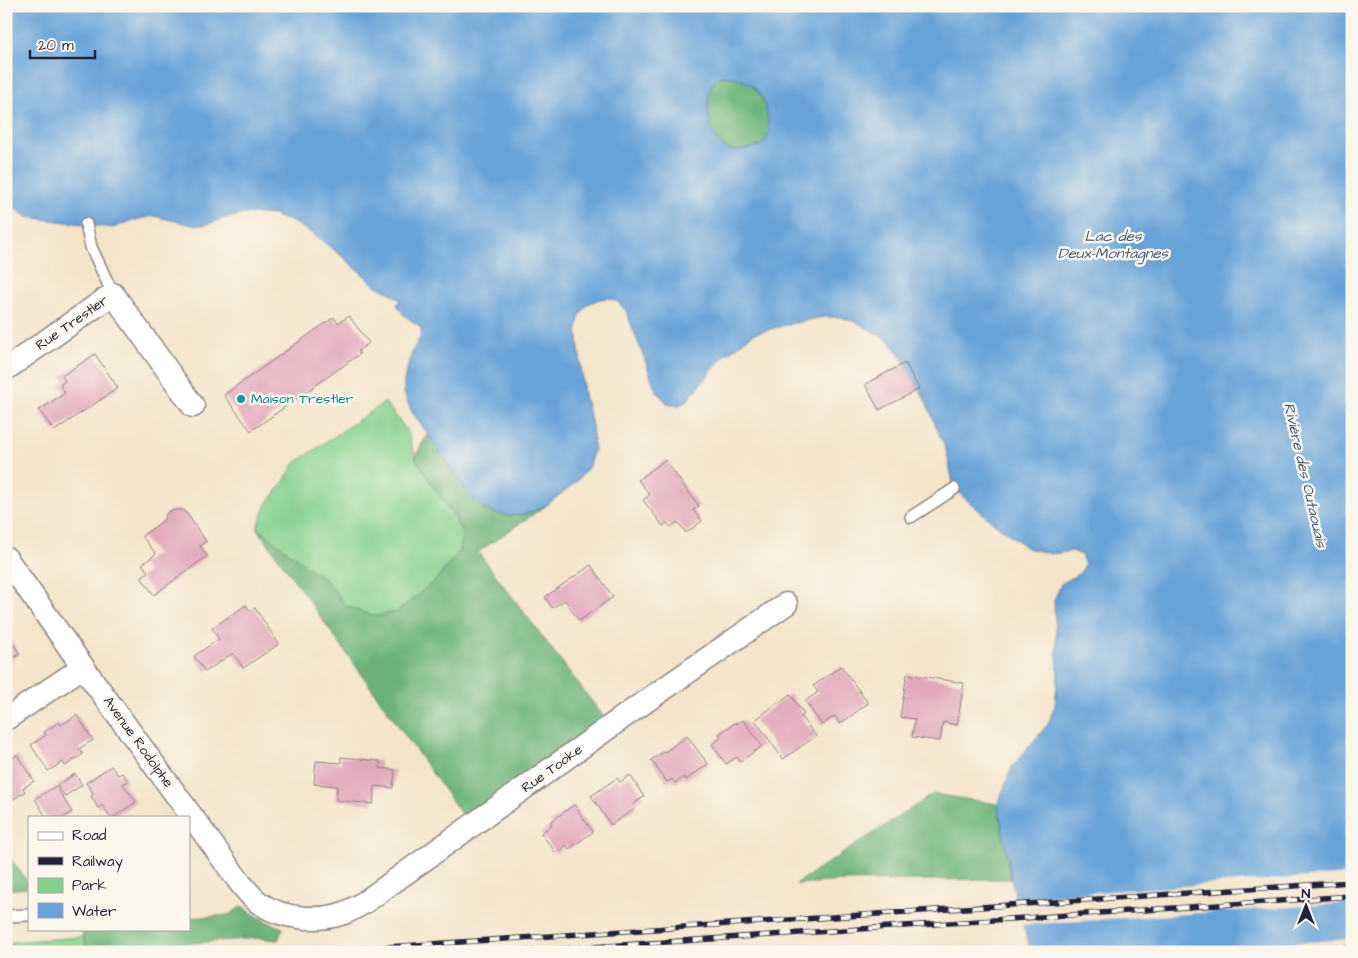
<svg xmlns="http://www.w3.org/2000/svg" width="1358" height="958" font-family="'Architects Daughter',sans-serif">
	<rect width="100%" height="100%" fill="#fbf7ec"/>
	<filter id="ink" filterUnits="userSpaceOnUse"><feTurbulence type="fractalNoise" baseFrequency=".02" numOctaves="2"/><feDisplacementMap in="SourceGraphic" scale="10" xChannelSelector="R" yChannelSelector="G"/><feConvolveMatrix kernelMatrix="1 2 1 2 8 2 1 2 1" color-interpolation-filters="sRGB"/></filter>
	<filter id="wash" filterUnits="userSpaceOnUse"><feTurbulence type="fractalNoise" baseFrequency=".0096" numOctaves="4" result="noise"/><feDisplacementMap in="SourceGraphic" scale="20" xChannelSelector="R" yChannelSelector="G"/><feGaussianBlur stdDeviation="1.12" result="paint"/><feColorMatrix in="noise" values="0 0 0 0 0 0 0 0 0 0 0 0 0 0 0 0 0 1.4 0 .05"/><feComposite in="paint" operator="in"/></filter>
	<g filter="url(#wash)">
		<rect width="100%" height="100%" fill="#f4e4ca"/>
		<g fill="#84d08d" stroke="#537964">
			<path d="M 385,402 L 408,432 L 415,457 L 431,483 L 455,518 L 462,535 L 459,551 L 437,579 L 397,612 L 377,616 L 361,612 L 345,605 L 327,581 L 257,528 L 267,504 L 281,486 L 295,463 Z"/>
			<path d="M 83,937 L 88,951 L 6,952 L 6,942 Z"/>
		</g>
		<g fill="#6bb278" stroke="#466a5a">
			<path d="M 724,76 C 748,78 764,91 767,116 C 768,123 770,131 767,138 C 764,145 758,146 751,148 C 743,150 733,152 725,148 C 708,139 701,91 717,79 C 719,77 721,77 724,76 Z"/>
			<path d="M 428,433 L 468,493 L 484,509 L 525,514 L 547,505 L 478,552 L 606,720 L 465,819 L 257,528 L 327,581 L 345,605 L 361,612 L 377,616 L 397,612 L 437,579 L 459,551 L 462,535 L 455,518 L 431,483 L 415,457 Z"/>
			<path d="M 933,794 L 998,804 L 1011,879 L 844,881 L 796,884 Z"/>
			<path d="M 6,852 L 29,884 L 29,888 L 6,890 Z"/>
			<path d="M 242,906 C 255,916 268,923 283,928 L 278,940 L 258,938 L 88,951 L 83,937 L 82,929 L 189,929 L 189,918 L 229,915 Z"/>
		</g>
		<path fill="#68a3d8" stroke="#45628a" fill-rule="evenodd" d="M 6,6 L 1352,6 L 1352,952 L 1031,952 L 1015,898 L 998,804 L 1012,767 L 1048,724 L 1055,705 L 1058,676 L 1054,600 L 1061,584 L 1080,573 L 1085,565 L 1081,555 L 1073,551 L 1051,554 L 1027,548 L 994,523 L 954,489 L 947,453 L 927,404 L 905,363 L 890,341 L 856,322 L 840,317 L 823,317 L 785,325 L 753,334 L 722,358 L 687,401 L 678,406 L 667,403 L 656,391 L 645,360 L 626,311 L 618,302 L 609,298 L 599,299 L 588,304 L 580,315 L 577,329 L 584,395 L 592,425 L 594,449 L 588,468 L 576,482 L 547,505 L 525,514 L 510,516 L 499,514 L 484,509 L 468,493 L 411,410 L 404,393 L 404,379 L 413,350 L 421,336 L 421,328 L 403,314 L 397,305 L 400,300 L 391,293 L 375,285 L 343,257 L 316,236 L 297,224 L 273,215 L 250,213 L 226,218 L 205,225 L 193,225 L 154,216 L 130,221 L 113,228 L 27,217 L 14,208 L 6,206 ZM 724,76 C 749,78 764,91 767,116 C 768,123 770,131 767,138 C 764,145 758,146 751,148 C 743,150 733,152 725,148 C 708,139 701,91 717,79 C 719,77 722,77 724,76 Z"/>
		<g fill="#f4e4ca">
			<path d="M 1352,874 L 1352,903 L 1020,925 L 1012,898 Z"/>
			<path d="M 1352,939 L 1352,952 L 1161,952 Z"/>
		</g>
		<g id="blocks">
			<g fill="#e2a7bb">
				<path d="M 349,316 L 369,343 L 358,351 L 360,354 L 251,431 L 224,395 L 334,317 L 338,323 Z"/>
				<path d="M 95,354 L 118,388 L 54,431 L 39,410 L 65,393 L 60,385 L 65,381 L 62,376 Z"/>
				<path d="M 905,363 L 919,389 L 879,410 L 865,384 Z"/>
				<path d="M 665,460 L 699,506 L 693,510 L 702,521 L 686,533 L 678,522 L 671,527 L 667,523 L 663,526 L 643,500 L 650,495 L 638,480 Z"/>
				<path d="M 176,510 L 182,510 L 187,514 L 206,541 L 200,546 L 207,556 L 154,595 L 141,577 L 148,572 L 142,564 L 156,554 L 142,536 L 164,520 L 166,514 L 170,511 Z"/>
				<path d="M 591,565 L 613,597 L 579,621 L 565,600 L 552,608 L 545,597 Z"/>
				<path d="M 246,605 L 250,611 L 255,608 L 279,644 L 243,668 L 233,653 L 205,672 L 194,656 L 219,639 L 212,628 Z"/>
				<path d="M 6,632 L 20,654 L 6,663 Z"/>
				<path d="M 841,666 L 868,703 L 840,724 L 835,716 L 822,725 L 805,701 L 818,692 L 813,686 Z"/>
				<path d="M 907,674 L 964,683 L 957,725 L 943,722 L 940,741 L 912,737 L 915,719 L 900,717 Z"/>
				<path d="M 790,694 L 804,714 L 801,717 L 816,736 L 783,759 L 755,720 Z"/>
				<path d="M 77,715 L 93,740 L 79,749 L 83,754 L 65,766 L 63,762 L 48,771 L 31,745 L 46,735 L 44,732 L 59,722 L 61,725 Z"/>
				<path d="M 743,720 L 762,746 L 740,762 L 737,757 L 726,764 L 712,744 L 721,737 L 719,734 L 736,722 L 737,724 Z"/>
				<path d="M 687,736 L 708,764 L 686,780 L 684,777 L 675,783 L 672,779 L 667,782 L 651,760 L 664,751 L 665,752 Z"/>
				<path d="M 17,755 L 34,781 L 23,788 L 25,792 L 7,803 L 9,807 L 6,809 L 6,762 Z"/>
				<path d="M 341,757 L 380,761 L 380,768 L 395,770 L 393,788 L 375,786 L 373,804 L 336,800 L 337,786 L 314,784 L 316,761 L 341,763 Z"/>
				<path d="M 111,766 L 118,775 L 122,773 L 126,778 L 128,781 L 123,784 L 136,802 L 114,817 L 110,817 L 102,805 L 98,808 L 91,796 L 94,794 L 86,783 Z"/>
				<path d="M 75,774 L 82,785 L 65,796 L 57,785 Z"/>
				<path d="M 630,775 L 644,797 L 633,804 L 636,808 L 611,825 L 591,796 L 617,778 L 620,782 Z"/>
				<path d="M 56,786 L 72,812 L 64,817 L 46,817 L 35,799 Z"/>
				<path d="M 574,805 L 593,832 L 569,849 L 566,845 L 556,853 L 541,833 L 552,825 L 550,822 Z"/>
			</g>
		</g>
	</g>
	<g filter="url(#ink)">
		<use href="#blocks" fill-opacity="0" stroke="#8b8382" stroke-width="1"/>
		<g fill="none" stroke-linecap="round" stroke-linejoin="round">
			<defs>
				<g id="lane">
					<path d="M 86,224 L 91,247 L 113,294"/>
					<path d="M 911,517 L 954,489"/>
					<path d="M 6,916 L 29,915"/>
				</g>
				<g id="street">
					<path d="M 6,369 L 113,294 L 193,406"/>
					<path d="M 6,558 L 83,667 L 241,884 C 247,891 253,899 261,904 C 283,919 319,922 344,913 C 352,910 358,906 365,902 L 629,713 L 786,604"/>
					<path d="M 6,719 L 83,667"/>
				</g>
			</defs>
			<use href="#lane" stroke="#8b8382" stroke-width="14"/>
			<use href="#street" stroke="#8b8382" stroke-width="25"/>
			<use href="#lane" stroke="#fff" stroke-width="11"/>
			<use href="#street" stroke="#fff" stroke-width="22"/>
			<defs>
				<g id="rail">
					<path d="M 313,952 L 1352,882"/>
					<path d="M 518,952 L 1352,896"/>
					<path d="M 1301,952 L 1352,948"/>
				</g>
			</defs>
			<use href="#rail" stroke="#22223b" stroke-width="5.5"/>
			<use href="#rail" stroke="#fbf7ec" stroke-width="4" stroke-dasharray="11" stroke-linecap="butt"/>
		</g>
	</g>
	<circle fill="#0f9aa8" stroke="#fbf7ec" stroke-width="2" cx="241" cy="399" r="5"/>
	<g text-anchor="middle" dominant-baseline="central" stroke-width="5" stroke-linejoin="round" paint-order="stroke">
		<g font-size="14" fill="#22223b" stroke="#fbf7ec">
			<text transform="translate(72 323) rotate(-35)">Rue Trestler</text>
			<text transform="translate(138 742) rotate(54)">Avenue Rodolphe</text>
			<text transform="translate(552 769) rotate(-36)">Rue Tooke</text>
		</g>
		<g font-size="14" fill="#0d838f" stroke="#fbf7ec" text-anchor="start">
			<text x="251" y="399">Maison Trestler</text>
		</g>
		<g font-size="15" font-style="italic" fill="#3e567a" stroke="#fbf7ec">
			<text x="1113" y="236">Lac des<tspan x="1113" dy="17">Deux-Montagnes</tspan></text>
			<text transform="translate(1305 475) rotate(77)">Rivière des Outaouais</text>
		</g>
	</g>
	<rect width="1358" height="958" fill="none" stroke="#fbf7ec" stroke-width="25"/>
	<rect x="28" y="816" width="162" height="115" fill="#fbf7ec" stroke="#a4a2a5"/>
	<rect x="38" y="832" width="25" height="8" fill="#ffffff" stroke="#a4a2a5"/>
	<text x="72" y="840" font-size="15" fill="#22223b">Road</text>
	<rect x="38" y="857" width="25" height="8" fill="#22223b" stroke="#a4a2a5"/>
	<text x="72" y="866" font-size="15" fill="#22223b">Railway</text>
	<rect x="38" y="878" width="25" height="15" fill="#84d08d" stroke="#a4a2a5"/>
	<text x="72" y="890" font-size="15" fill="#22223b">Park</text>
	<rect x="38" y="903" width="25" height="15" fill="#68a3d8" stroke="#a4a2a5"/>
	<text x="72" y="916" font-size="15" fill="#22223b">Water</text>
	<g transform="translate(1306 906)" stroke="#fbf7ec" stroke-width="4" paint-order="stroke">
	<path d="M0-4L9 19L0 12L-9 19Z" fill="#22223b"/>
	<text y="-8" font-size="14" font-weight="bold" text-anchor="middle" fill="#22223b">N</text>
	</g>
	<path d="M30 50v8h65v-8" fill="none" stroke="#22223b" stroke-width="2.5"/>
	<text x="38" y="50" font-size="15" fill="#22223b" stroke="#fbf7ec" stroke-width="4" paint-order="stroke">20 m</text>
</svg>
